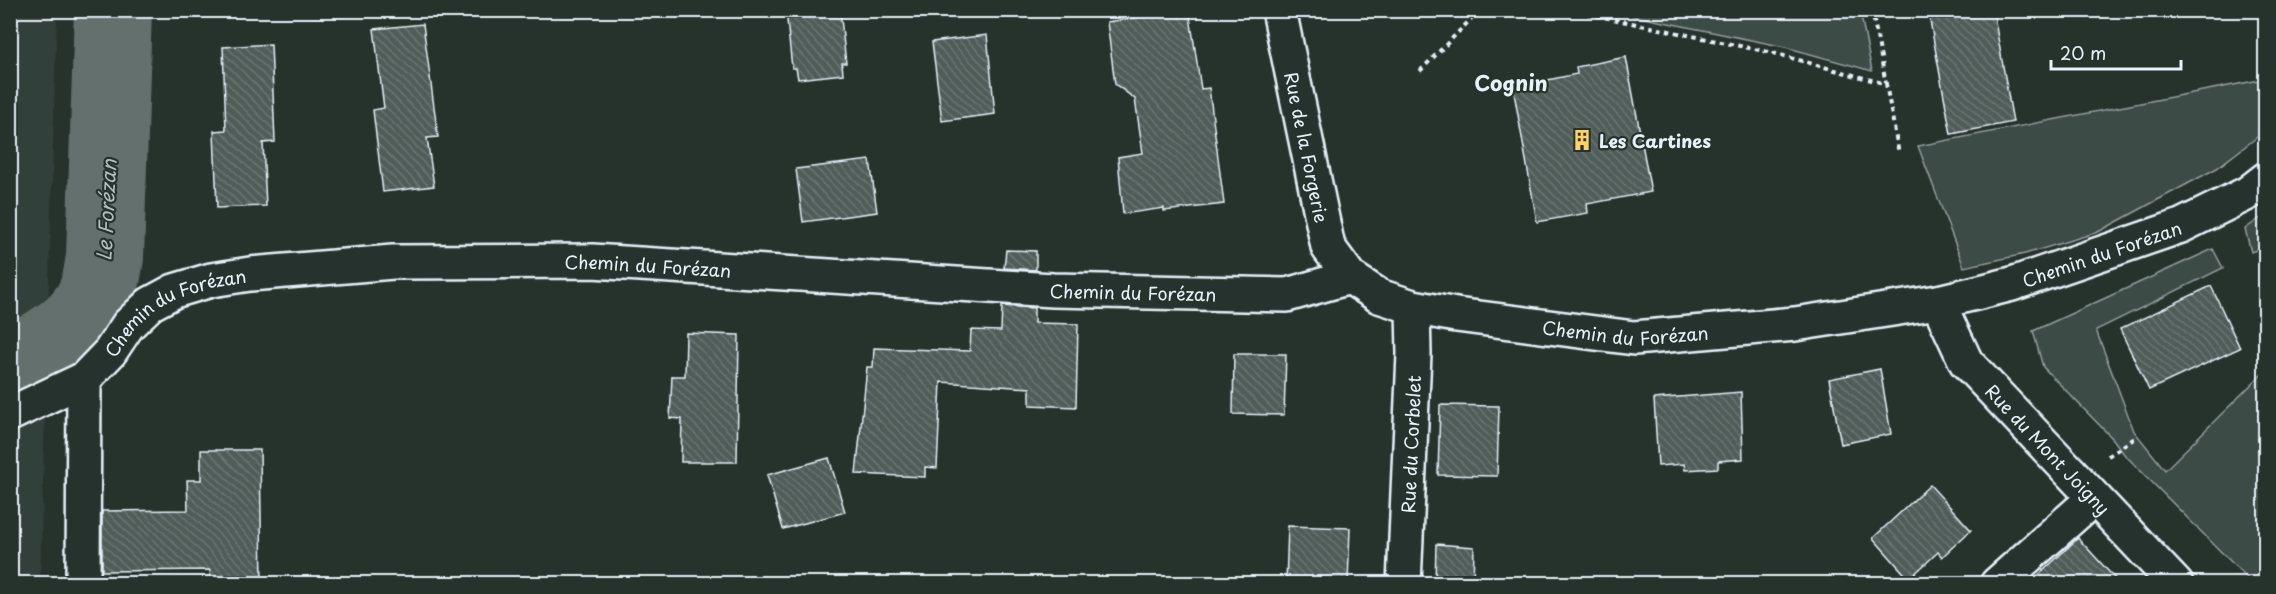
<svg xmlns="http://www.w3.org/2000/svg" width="2276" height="594" font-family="'Playpen Sans',sans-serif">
	<defs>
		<pattern id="building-back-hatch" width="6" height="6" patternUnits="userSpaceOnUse" patternTransform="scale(1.5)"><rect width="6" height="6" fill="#505c59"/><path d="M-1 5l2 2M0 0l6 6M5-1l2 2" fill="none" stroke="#697472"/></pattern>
	</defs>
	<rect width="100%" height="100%" fill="#26332d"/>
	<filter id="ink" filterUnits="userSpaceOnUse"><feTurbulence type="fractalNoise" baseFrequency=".0167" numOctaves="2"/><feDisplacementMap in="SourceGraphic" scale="12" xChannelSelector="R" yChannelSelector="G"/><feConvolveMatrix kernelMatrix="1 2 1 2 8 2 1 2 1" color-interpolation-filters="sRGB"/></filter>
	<g filter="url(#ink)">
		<path fill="#333f3a" d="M 10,11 L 57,11 L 40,583 L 11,583 Z"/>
		<g fill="#3e4b47" stroke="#939ea0" stroke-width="1.5">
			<path d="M 1610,11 L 1860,11 L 1872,71 L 1785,47 Z"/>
			<path d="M 2265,79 L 2265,131 L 2217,168 L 2098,232 L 2025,254 L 1964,267 L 1918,146 Z"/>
			<path d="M 2265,215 L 2265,247 L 2251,252 L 2245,229 Z"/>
			<path d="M 2213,249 L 2223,268 L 2096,330 L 2134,431 L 2165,470 L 2265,371 L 2265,583 L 2252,583 L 2124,454 L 2113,439 L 2043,367 L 2033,331 Z"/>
		</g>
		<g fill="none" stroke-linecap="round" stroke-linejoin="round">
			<path stroke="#636f6d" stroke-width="78" d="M 10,368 C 42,349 83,330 97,293 C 102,282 103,269 105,257 L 113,10"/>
		</g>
		<g fill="url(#building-back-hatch)" stroke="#e8f1f8" stroke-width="1.5">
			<path d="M 786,10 L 840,10 L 846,63 L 842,63 L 843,74 L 798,79 L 796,68 L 792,68 Z"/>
			<path d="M 1189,10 L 1201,89 L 1209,88 L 1224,204 L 1164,211 L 1164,208 L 1123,214 L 1118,157 L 1143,153 L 1135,99 L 1115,84 L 1107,22 Z"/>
			<path d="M 1928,10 L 1993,10 L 2013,122 L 1951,134 Z"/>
			<path d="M 423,24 L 438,137 L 427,138 L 434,186 L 383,192 L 373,110 L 384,108 L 374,29 Z"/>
			<path d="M 987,35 L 995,114 L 942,121 L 932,42 Z"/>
			<path d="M 271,44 L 275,142 L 263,143 L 266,206 L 217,208 L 214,131 L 226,130 L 223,47 Z"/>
			<path d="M 1626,57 L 1651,192 L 1587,204 L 1588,213 L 1537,222 L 1513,87 L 1577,74 L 1576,67 Z"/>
			<path d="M 870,160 L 877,212 L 803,222 L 796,169 Z"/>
			<path d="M 1006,250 L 1036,251 L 1036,270 L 1004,268 Z"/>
			<path d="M 2211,286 L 2240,348 L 2149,390 L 2120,329 Z"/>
			<path d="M 1002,306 L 1034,308 L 1034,323 L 1078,324 L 1076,407 L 1030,405 L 1030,388 L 941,382 L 937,468 L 925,467 L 925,477 L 856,474 L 867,367 L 873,367 L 874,348 L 970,351 L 971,330 L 1001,331 Z"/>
			<path d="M 686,333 L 739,335 L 737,462 L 681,462 L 682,419 L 670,418 L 671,398 L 672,376 L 685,376 Z"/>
			<path d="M 1234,354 L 1286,354 L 1284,415 L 1233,414 Z"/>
			<path d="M 1880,369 L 1891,434 L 1841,444 L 1829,379 Z"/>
			<path d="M 1741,392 L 1743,459 L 1718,461 L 1718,468 L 1685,470 L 1684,464 L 1658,466 L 1654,399 Z"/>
			<path d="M 1440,405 L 1499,406 L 1497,476 L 1438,475 Z"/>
			<path d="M 201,450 L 260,450 L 262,584 L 211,584 L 210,570 L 102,571 L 102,511 L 188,510 L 187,480 L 201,480 Z"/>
			<path d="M 829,458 L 845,512 L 783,529 L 767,475 Z"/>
			<path d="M 1930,485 L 1971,530 L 1942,557 L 1938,552 L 1909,579 L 1873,538 Z"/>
			<path d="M 1288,526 L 1350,528 L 1348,584 L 1286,584 Z"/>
			<path d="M 2078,538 L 2120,584 L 2029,584 Z"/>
			<path d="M 1436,544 L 1474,547 L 1473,584 L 1435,584 Z"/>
		</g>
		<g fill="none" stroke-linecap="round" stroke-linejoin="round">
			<defs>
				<g id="street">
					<path id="s1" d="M 1279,10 L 1328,247 L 1350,277 L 1379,296 L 1413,307 L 1456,315 L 1634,338 L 1795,324 L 1938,302 L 1976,293 L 2012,284 L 2181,226 L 2248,193 L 2266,179"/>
					<path id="s2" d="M 1938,302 L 1966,362 L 2176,584"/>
					<path id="s3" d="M 10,414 L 84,379 L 110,352 L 128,325 L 150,304 L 174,291 L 211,280 L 250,274 L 393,262 L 592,261 L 1053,290 L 1287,295 L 1350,277"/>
					<path d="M 83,584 L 84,379"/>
					<path id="s4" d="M 1404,584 L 1414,354 L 1413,307"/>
					<path d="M 1997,584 L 2094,498"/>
				</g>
			</defs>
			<use href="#street" stroke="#e8f1f8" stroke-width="38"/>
			<g stroke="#e8f1f8" stroke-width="4" stroke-dasharray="4.5 4.5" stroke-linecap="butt">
				<path d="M 1570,10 L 1773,53 L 1886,84 L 1899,154"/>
				<path d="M 1872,10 L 1886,84"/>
				<path d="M 1420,71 L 1480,10"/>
				<path d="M 2108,456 L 2138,436"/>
			</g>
			<use href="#street" stroke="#26332d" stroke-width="33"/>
		</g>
	</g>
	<defs>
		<symbol id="building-bare" viewBox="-9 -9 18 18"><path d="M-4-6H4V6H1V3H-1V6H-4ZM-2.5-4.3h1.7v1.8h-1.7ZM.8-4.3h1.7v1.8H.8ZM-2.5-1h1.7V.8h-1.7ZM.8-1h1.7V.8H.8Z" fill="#ffd166" stroke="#26332d" stroke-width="2.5" paint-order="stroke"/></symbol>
	</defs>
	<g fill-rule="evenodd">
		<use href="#building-bare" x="1567" y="125" width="30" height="30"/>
	</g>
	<g text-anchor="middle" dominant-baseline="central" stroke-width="4.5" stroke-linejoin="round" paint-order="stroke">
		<g font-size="18" font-weight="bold" fill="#e8f1f8" stroke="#26332d" text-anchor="start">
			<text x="1599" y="140">Les Cartines</text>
		</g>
		<g font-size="18" fill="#e8f1f8" stroke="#26332d">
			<text stroke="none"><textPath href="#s1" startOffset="140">Rue de la Forgerie</textPath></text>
			<text stroke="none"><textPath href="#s1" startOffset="1050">Chemin du Forézan</textPath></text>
			<text stroke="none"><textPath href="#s3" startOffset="686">Chemin du Forézan</textPath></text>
			<text stroke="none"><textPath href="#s3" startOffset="1172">Chemin du Forézan</textPath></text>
			<text stroke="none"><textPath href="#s3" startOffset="200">Chemin du Forézan</textPath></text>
			<text stroke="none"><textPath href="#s1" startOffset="564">Chemin du Forézan</textPath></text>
			<text stroke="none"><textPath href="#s4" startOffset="140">Rue du Corbelet</textPath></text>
			<text stroke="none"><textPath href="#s2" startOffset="186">Rue du Mont Joigny</textPath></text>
		</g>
		<g font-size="20" font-style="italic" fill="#b3bdc0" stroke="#26332d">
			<text transform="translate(106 210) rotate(-87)">Le Forézan</text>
		</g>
		<g font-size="21" font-weight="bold" fill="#e8f1f8" stroke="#26332d">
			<text x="1511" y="82">Cognin</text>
		</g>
	</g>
	<rect width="2276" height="594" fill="none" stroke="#26332d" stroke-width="36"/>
	<rect x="18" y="18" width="2240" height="558" fill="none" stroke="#e8f1f8" stroke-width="2" filter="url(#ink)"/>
	<path d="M2051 60v9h130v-9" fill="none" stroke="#e8f1f8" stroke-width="3"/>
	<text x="2060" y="60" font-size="18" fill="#e8f1f8" stroke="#26332d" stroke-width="4.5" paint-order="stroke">20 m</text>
</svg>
